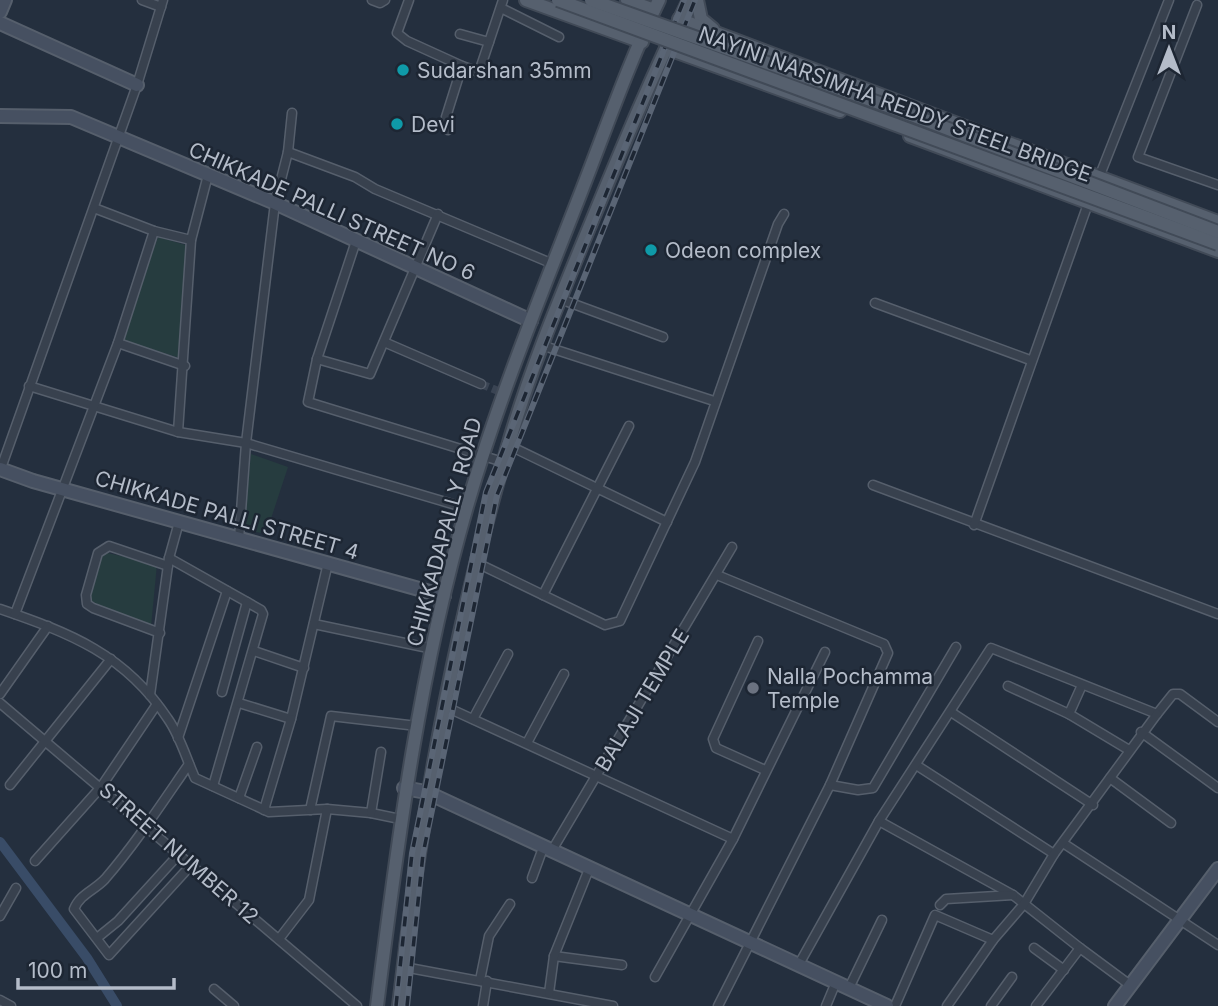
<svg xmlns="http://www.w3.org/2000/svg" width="1218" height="1006" font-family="Inter,sans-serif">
	<rect width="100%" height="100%" fill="#242f3e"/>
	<g fill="#263c3f">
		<path d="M 158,237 L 189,246 L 183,359 L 122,340 Z"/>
		<path d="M 251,454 L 288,467 L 266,534 L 243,529 Z"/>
		<path d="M 103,552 L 157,564 L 151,627 L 83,598 Z"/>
	</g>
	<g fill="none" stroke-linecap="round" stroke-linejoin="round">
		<path stroke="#394c67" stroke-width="10" d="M 0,842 L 87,958 L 117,1006"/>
		<path stroke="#3a4453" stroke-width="8" stroke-dasharray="8 4" stroke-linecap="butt" d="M 481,384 L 503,393"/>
		<defs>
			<g id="street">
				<path d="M 142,0 L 161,7"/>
				<path d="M 372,0 L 380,3 L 385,0"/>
				<path d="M 409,0 L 397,33 L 407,41 L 462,66"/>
				<path d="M 1197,5 L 1138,157 L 1218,185"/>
				<path d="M 501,8 L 559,37"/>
				<path d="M 460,34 L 489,42"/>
				<path d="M 448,130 L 446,117 L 462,66 L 479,72 L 503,0"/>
				<path d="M 288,152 L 355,177 L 375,189 L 553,264"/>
				<path d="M 1098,180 L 1169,0"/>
				<path d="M 94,208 L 154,231 L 191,240"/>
				<path d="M 356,241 L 317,359 L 308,402 L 503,462"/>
				<path d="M 560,299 L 663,337"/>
				<path d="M 875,303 L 1030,360"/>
				<path d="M 384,342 L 481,384"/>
				<path d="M 118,343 L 185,366"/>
				<path d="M 541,345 L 714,401"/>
				<path d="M 317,359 L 370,374 L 438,214"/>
				<path d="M 29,386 L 178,432 L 246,443 L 466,508"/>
				<path d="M 178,432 L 191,240 L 208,175"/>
				<path d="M 508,445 L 667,522"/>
				<path d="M 0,471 L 137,85 L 163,0"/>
				<path d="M 873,485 L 1218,614"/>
				<path d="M 974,525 L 1089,201"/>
				<path d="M 239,539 L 246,443 L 275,203 L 288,152 L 292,113"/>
				<path d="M 169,558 L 261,610 L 263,614 L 213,786"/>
				<path d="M 477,563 L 605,625 L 620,621 L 695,462 L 778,224 L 784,214"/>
				<path d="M 717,575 L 884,644 L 888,653 L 830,785 L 718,1006"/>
				<path d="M 543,595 L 629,426"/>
				<path d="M 0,609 C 70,633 125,654 168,719 C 180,736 186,758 195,778 L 269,812 L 327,809 L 371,813 L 400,819"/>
				<path d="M 15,614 L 118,343 L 154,231"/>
				<path d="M 314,624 L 433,649"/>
				<path d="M 160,633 L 93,608 L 87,604 L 86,595 L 98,553 L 109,546 L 168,566"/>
				<path d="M 758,641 L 713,739 L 716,748 L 765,770"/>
				<path d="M 254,651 L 304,668"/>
				<path d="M 1008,686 L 1069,714 L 1082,685"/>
				<path d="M 222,692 L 247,602"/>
				<path d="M 0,694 L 48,626"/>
				<path d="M 150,695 L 169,558 L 179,522"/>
				<path d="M 0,703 L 357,1006"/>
				<path d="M 239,703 L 291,719 L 328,563"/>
				<path d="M 444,706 L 733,839"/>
				<path d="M 951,712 L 1093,805"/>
				<path d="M 1069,714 L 1129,750"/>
				<path d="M 473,719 L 508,654"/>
				<path d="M 1141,732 L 1218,788"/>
				<path d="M 178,738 L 227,591"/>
				<path d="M 527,743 L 564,674"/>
				<path d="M 189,764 C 162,803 136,843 105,879 C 95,890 80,894 74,909 L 109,955 L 192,864"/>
				<path d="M 916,765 L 1054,854"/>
				<path d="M 1110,778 L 1171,823"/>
				<path d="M 10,785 L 111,659"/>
				<path d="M 830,785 L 858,790 L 873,788 L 956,647"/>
				<path d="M 239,798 L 257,747"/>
				<path d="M 264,810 L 291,719"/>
				<path d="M 310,810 L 331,716 L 417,726"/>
				<path d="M 371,813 L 381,752"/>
				<path d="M 879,821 L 1013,895 L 1080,948 L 1036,1006"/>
				<path d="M 1063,843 L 1218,945"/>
				<path d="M 551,852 L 732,547"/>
				<path d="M 35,861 L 101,787 L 157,704"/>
				<path d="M 532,878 L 543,848"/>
				<path d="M 940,905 L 946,899 L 1013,895"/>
				<path d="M 0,916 L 16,888"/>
				<path d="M 97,938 L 118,921 L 180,853"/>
				<path d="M 279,939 L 309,900 L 327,809"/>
				<path d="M 1034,948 L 1064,970"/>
				<path d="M 1080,948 L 1130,985"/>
				<path d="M 554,956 L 622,965"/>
				<path d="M 798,966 L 879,821 L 991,648 L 1157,714 L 1173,694 L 1180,694 L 1218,722"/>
				<path d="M 404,967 L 613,1006"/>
				<path d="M 655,977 L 733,839 L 825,652"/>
				<path d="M 480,980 L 489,936 L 510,904"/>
				<path d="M 849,988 L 882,920"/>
				<path d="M 214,989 L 234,1006"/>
				<path d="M 549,993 L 554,956 L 589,869"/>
				<path d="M 0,1000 L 11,1006"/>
				<path d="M 483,1006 L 487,981"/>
				<path d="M 826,1006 L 836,982"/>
				<path d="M 895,1006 L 935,915 L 993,940"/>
				<path d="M 947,1006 L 993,940 L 1024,904 L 1054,854 L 1157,714"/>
				<path d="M 991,1006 L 1012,977"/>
			</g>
			<g id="secondary">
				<path d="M 0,12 L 5,0"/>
				<path d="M 0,23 L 137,85"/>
				<path d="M 0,116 L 71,117 L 275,203 L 531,321"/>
				<path d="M 0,469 L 33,481 L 444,596"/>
				<path d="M 404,788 L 426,792 L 887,1006"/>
				<path d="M 1115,1006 L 1218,869"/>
			</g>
			<g id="primary">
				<path d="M 526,0 L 642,42"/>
				<path d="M 627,0 L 654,10"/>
				<path d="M 697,0 L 701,19 L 713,29"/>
				<path d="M 679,19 L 1218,222"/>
				<path d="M 666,48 L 840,111"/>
				<path d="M 910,136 L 1218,251"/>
				<path d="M 377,1006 C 398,837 420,667 468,503 C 498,400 539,300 578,200 C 604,134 628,64 659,0"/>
				<path d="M 399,1006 C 420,817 454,629 508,446 C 530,369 561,296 591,223 C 622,148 653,73 689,0"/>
			</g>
		</defs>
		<use href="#street" stroke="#565f6c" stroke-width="11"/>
		<use href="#secondary" stroke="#565f6c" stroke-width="16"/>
		<use href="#primary" stroke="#414a57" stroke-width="16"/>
		<use href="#street" stroke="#38414e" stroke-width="8"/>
		<use href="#secondary" stroke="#465061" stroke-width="12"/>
		<use href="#primary" stroke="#56606e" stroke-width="12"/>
		<defs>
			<g id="rail">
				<path d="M 396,1006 L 412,853 L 486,492 L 684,0"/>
				<path d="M 407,1006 L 423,854 L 497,495 L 695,0"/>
			</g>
		</defs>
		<use href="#rail" stroke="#5a6575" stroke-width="6"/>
		<use href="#rail" stroke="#1d2633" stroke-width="3.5" stroke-dasharray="10" stroke-linecap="butt"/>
		<defs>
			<g id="primary-bridge">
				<path d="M 558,0 L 1218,244"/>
				<path d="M 591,0 L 896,109 L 1218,232"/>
			</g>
		</defs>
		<use href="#primary-bridge" stroke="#414a57" stroke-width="16" stroke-linecap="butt"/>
		<use href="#primary-bridge" stroke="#56606e" stroke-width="12"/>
	</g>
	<g fill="#0f9aa8" stroke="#1d2633" stroke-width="2.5">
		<circle cx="403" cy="70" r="7"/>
		<circle cx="397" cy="124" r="7"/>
		<circle cx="651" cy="250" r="7"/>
	</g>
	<circle fill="#6b7280" stroke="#1d2633" stroke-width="2.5" cx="753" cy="688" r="7"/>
	<g text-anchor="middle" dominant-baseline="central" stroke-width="5" stroke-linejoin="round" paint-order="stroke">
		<g font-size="21" fill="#b4bcc9" stroke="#1d2633" text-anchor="start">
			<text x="417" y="70">Sudarshan 35mm</text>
			<text x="411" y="124">Devi</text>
			<text x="665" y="250">Odeon complex</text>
			<text x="767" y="676">Nalla Pochamma<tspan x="767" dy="24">Temple</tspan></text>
		</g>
		<g font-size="21" fill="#b4bcc9" stroke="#1d2633">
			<text transform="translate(895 104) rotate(20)">NAYINI NARSIMHA REDDY STEEL BRIDGE</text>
			<text transform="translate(332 211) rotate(24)">CHIKKADE PALLI STREET NO 6</text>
			<text transform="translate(227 515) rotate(16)">CHIKKADE PALLI STREET 4</text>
			<text transform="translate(444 532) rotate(-75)">CHIKKADAPALLY ROAD</text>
			<text transform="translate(642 700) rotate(-59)">BALAJI TEMPLE</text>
			<text transform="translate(179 853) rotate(41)">STREET NUMBER 12</text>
		</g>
	</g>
	<g transform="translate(1169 49)" stroke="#1d2633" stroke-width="5" paint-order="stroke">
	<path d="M0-5L12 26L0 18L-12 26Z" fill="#b4bcc9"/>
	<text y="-10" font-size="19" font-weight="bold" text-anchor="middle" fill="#b4bcc9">N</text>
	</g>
	<path d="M18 978v10h156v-10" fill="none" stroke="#b4bcc9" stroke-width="3.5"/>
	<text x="28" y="978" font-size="21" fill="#b4bcc9" stroke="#1d2633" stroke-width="5" paint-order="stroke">100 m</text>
</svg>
